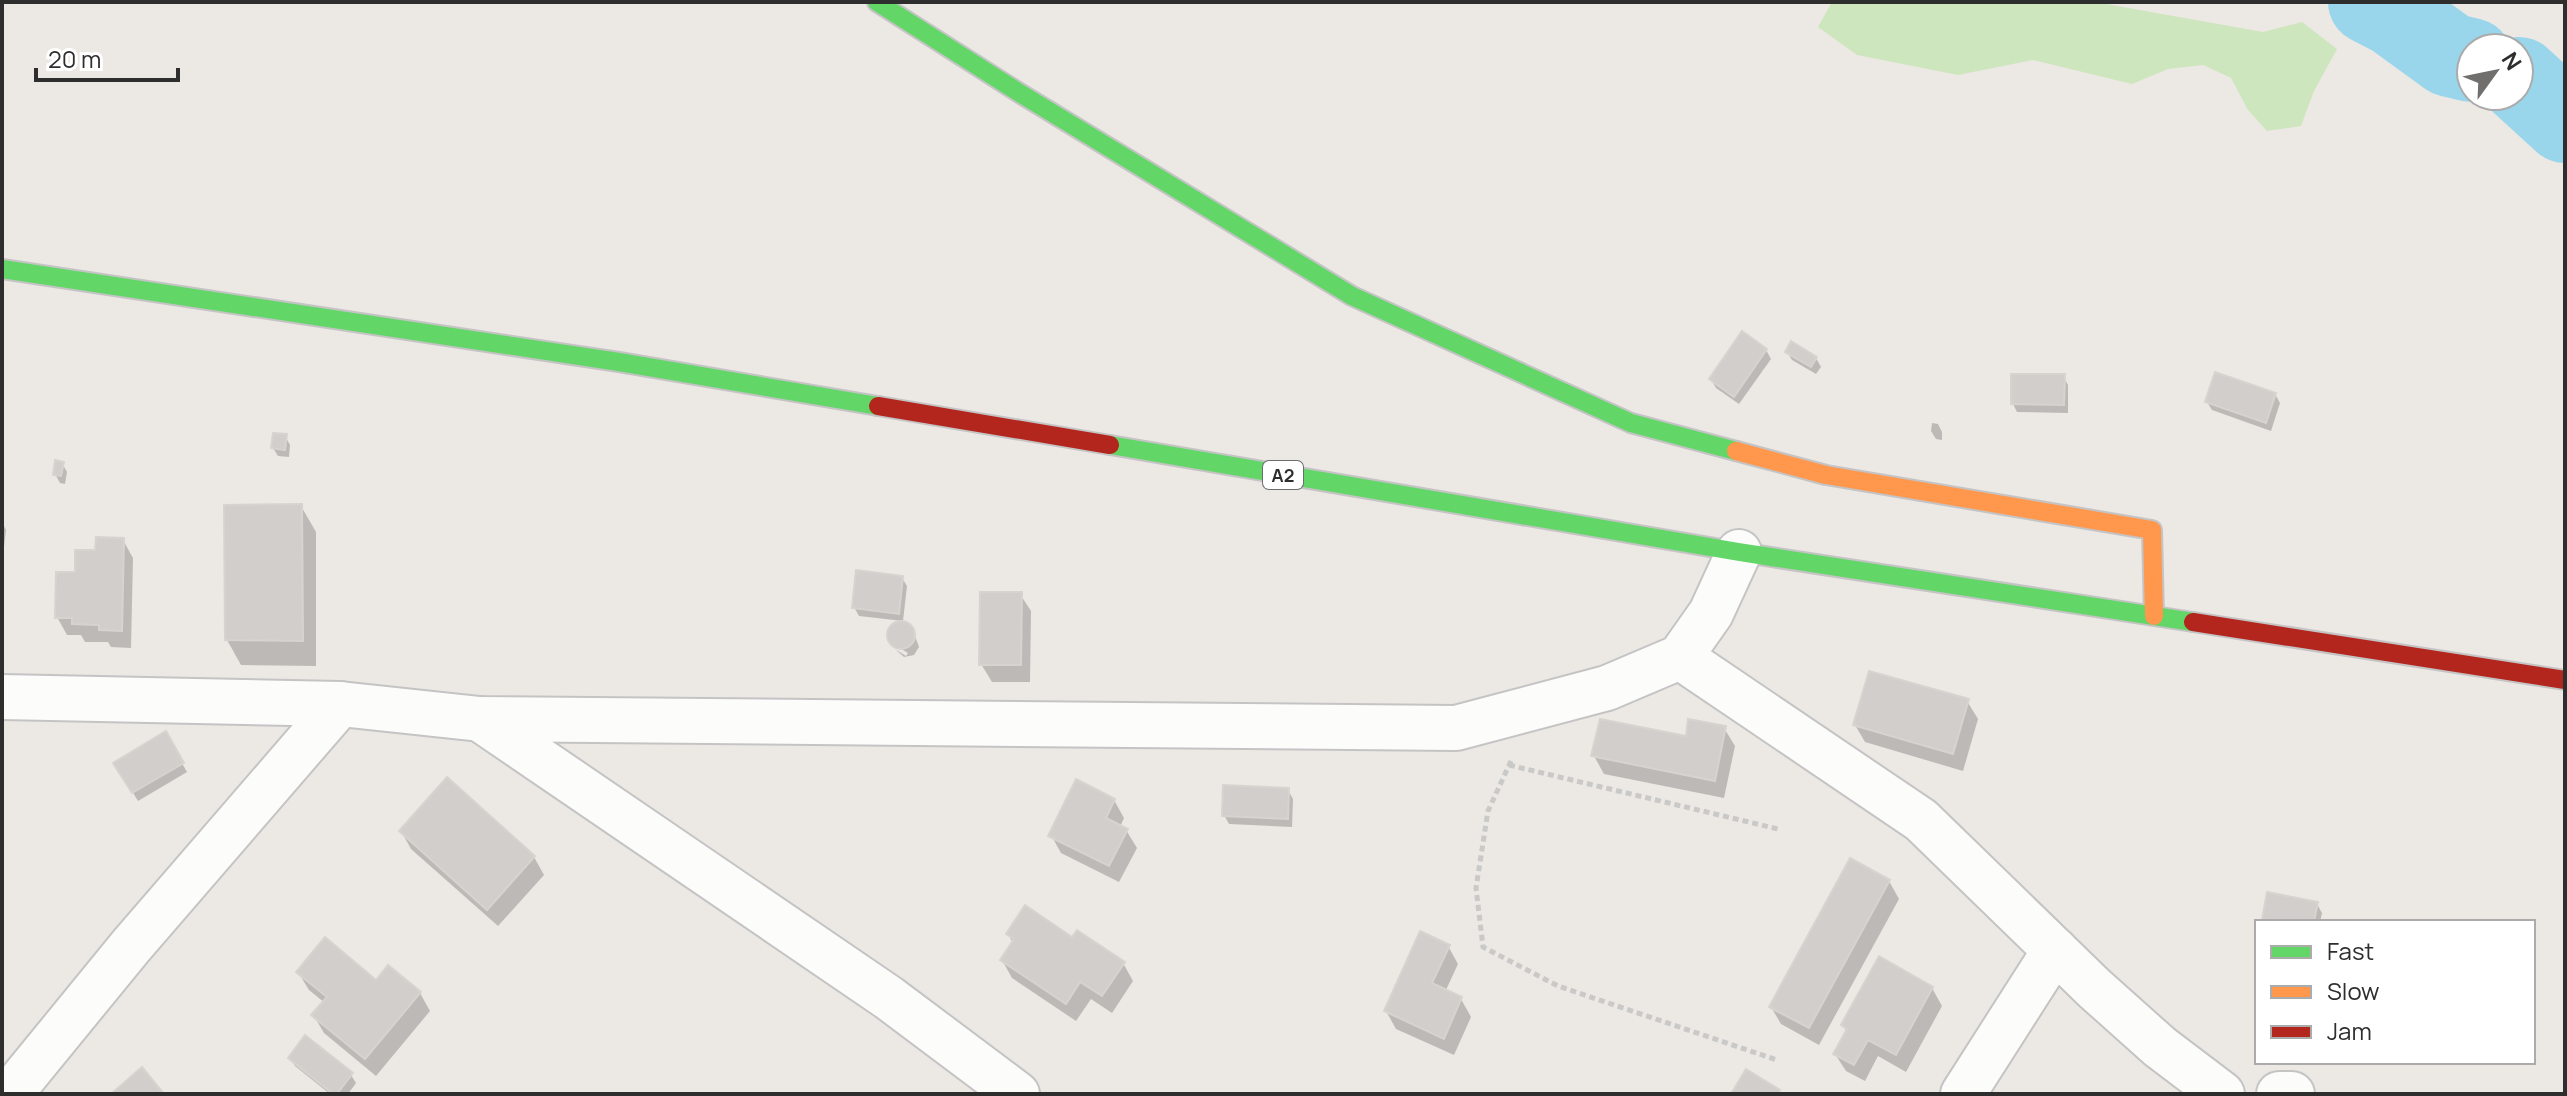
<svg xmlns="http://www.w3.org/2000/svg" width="2567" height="1096" font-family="Manrope,sans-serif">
	<rect width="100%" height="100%" fill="#ece8e4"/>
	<path fill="#cee6be" d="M 1832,2 L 2095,2 L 2263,32 L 2302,22 L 2337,49 L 2314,91 L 2301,126 L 2267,131 L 2248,110 L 2231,78 L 2203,65 L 2168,69 L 2132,84 L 2033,60 L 1958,75 L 1857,55 L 1818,27 Z"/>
	<g fill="#0003">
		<path d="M 1766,350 L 1771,359 L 1739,404 L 1716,388 L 1711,379 Z"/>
		<path d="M 1787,352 L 1816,358 L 1821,367 L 1816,374 L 1792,360 Z"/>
		<path d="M 2063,376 L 2068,385 L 2068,413 L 2017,412 L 2013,404 Z"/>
		<path d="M 2275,394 L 2280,403 L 2271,431 L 2212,410 L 2207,402 Z"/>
		<path d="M 1932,423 L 1938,424 L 1942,432 L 1942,440 L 1936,439 L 1931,431 Z"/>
		<path d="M 285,436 L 290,445 L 289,457 L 278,456 L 273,448 Z"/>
		<path d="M 62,463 L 67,472 L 65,484 L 60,483 L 55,474 Z"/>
		<path d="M 301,506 L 316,532 L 316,666 L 241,665 L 227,640 Z"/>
		<path d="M 2,522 L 6,530 L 2,564 Z"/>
		<path d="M 123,540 L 133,558 L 131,648 L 111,647 L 108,642 L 85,642 L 81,635 L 67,635 L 57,617 L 77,574 L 97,552 Z"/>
		<path d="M 902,578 L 907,586 L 903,621 L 859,616 L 854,607 Z"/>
		<path d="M 1020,594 L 1031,611 L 1030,682 L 992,682 L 981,664 Z"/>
		<path d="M 904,623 L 912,628 L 919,647 L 914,655 L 904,657 L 895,649 L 906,656 L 908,653 L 891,643 L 889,633 L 894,625 Z"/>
		<path d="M 1967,701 L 1978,719 L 1963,771 L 1865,742 L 1855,725 Z"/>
		<path d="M 1724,728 L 1735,746 L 1724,798 L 1604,774 L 1594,756 L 1687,738 Z"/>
		<path d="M 165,734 L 187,772 L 138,801 L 115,763 Z"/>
		<path d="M 447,780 L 534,857 L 544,875 L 498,926 L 411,849 L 401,831 Z"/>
		<path d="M 1288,790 L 1293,799 L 1292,827 L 1229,824 L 1224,815 Z"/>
		<path d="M 1114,800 L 1124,818 L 1120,827 L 1126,830 L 1137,848 L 1119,882 L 1061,853 L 1051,835 Z"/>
		<path d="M 1889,881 L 1899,899 L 1819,1045 L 1781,1024 L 1771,1007 Z"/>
		<path d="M 2317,904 L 2322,913 L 2320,922 L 2265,922 L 2264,920 Z"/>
		<path d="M 1008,934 L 1073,940 L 1123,963 L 1133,981 L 1112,1013 L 1091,999 L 1076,1021 L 1012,978 L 1002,960 L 1013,943 Z"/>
		<path d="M 1448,946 L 1458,964 L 1445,992 L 1461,999 L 1471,1017 L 1454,1055 L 1396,1029 L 1386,1011 Z"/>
		<path d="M 298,972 L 376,983 L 420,993 L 430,1011 L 376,1076 L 324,1033 L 314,1016 L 325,1003 L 309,990 Z"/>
		<path d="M 1932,988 L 1942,1006 L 1906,1072 L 1878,1056 L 1865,1081 L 1846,1071 L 1835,1054 L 1847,1033 L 1843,1025 Z"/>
		<path d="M 290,1058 L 351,1075 L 356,1083 L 348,1094 L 330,1094 L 295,1066 Z"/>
	</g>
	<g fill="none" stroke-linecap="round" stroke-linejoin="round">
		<g stroke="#99d6ec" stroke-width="84">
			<path d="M 2370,2 L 2395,15 L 2450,55 L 2471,60"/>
			<path d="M 2519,79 L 2565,121"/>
		</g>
	</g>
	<g fill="#d1cecb" stroke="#d7d4d0" stroke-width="2">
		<path d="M 1742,331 L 1767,349 L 1734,397 L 1709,379 Z"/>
		<path d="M 1791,341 L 1817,357 L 1811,367 L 1785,352 Z"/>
		<path d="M 2215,372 L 2276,393 L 2266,423 L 2205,402 Z"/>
		<path d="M 2011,374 L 2065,374 L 2064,405 L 2011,404 Z"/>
		<path d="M 273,433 L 287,434 L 285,450 L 271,448 Z"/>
		<path d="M 55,460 L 64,462 L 61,476 L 53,475 Z"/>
		<path d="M 302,504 L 303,641 L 225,640 L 224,505 Z"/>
		<path d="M 96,537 L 124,538 L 122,631 L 99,630 L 99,625 L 72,624 L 72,618 L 55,618 L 56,572 L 75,572 L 75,550 L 95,550 Z"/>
		<path d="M 856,570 L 903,576 L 899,614 L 852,608 Z"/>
		<path d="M 980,592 L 1022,592 L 1021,665 L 979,665 Z"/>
		<circle cx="901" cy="635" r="14"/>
		<path d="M 1869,671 L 1969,699 L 1953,754 L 1853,725 Z"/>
		<path d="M 1600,719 L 1686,736 L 1688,719 L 1726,726 L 1715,781 L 1591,756 Z"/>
		<path d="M 166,731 L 184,763 L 132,793 L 113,763 Z"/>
		<path d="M 447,777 L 535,856 L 487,910 L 399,831 Z"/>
		<path d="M 1076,779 L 1115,799 L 1106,818 L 1128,829 L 1109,866 L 1048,836 Z"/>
		<path d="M 1223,785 L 1289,788 L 1288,819 L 1222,816 Z"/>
		<path d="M 1850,858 L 1890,880 L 1809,1028 L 1769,1007 Z"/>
		<path d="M 2267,892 L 2318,902 L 2314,922 L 2262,920 Z"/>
		<path d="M 1025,905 L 1072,937 L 1077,930 L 1125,962 L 1102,996 L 1080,982 L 1066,1004 L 1000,960 L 1014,939 L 1006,934 Z"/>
		<path d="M 1420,931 L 1450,945 L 1432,983 L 1462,997 L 1444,1039 L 1384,1011 Z"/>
		<path d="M 325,937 L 376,980 L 388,965 L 421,992 L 365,1059 L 311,1015 L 327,997 L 296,972 Z"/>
		<path d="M 1879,956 L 1933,987 L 1896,1055 L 1868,1040 L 1854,1065 L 1833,1054 L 1847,1029 L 1841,1025 Z"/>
		<path d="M 305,1035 L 353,1073 L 337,1094 L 333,1094 L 288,1058 Z"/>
		<path d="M 142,1067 L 164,1094 L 111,1094 Z"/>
		<path d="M 1746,1069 L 1780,1090 L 1777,1094 L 1731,1094 Z"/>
	</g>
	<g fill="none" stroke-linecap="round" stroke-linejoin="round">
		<defs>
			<g id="street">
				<path d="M 1680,657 L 1921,820 L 2095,989 L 2160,1047 L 2222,1094"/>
				<path d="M 2,697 L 340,704"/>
				<path d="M 480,719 L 889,998 L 1017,1094"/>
				<path d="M 10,1094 L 131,946 L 340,704 L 480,719 L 1456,728 L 1607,688 L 1680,657 L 1711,613 L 1739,552"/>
				<path d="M 1963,1094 L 2055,950"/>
				<path d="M 2279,1094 L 2292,1094"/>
			</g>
			<g id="fast">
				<path d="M 877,2 L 1018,92 L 1352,296 L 1631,423 L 1736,451"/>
				<path d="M 2,269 L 619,362 L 878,406"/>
				<path d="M 1110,445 L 1739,552 L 2193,622"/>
			</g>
			<path id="slow" d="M 1736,451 L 1826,475 L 2152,530 L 2154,616"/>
			<g id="jam">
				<path d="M 878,406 L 1110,445"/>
				<path d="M 2193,622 L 2565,680"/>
			</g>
		</defs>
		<use href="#street" stroke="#c5c4c5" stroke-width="48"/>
		<use href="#fast" stroke="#c5c4c5" stroke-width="22"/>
		<use href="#slow" stroke="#c5c4c5" stroke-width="22"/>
		<use href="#jam" stroke="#c5c4c5" stroke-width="22"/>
		<g stroke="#c9c9c8" stroke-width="5" stroke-dasharray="6 4" stroke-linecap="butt">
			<path d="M 1511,761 L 1488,811 L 1476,888 L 1483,947 L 1558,986 L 1777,1060"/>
			<path d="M 1509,765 L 1778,829"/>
		</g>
		<use href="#street" stroke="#fcfcfb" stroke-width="44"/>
		<use href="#fast" stroke="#63d668" stroke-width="18"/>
		<use href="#slow" stroke="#ff974d" stroke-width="18"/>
		<use href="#jam" stroke="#b3261e" stroke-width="18"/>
	</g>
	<g text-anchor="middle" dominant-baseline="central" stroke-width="6" stroke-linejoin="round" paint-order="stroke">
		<rect fill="#fff" stroke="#6d6d6d" stroke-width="2" x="1263" y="461" width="40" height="28" rx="6"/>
		<g font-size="18" font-weight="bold" fill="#2e2e2e">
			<text x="1283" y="475">A2</text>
		</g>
	</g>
	<rect width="2567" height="1096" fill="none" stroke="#2e2e2e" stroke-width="8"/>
	<rect x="2255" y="920" width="280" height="144" fill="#ffffff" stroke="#ababab" stroke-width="2"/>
	<rect x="2271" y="946" width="40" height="12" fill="#63d668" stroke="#ababab" stroke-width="2"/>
	<text x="2327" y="960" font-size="24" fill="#2e2e2e">Fast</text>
	<rect x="2271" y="986" width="40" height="12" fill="#ff974d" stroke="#ababab" stroke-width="2"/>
	<text x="2327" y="1000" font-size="24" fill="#2e2e2e">Slow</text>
	<rect x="2271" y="1026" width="40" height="12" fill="#b3261e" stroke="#ababab" stroke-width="2"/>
	<text x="2327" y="1040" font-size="24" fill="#2e2e2e">Jam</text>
	<g transform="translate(2495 72) rotate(57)"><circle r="38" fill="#ffffff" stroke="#ababab" stroke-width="2"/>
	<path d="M0-6L14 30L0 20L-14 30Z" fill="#706f6e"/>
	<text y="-12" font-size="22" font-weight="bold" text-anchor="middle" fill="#2e2e2e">N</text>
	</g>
	<path d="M36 68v12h142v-12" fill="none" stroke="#2e2e2e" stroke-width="4"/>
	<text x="48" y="68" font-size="24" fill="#2e2e2e" stroke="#ffffff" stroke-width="6" paint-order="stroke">20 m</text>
</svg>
